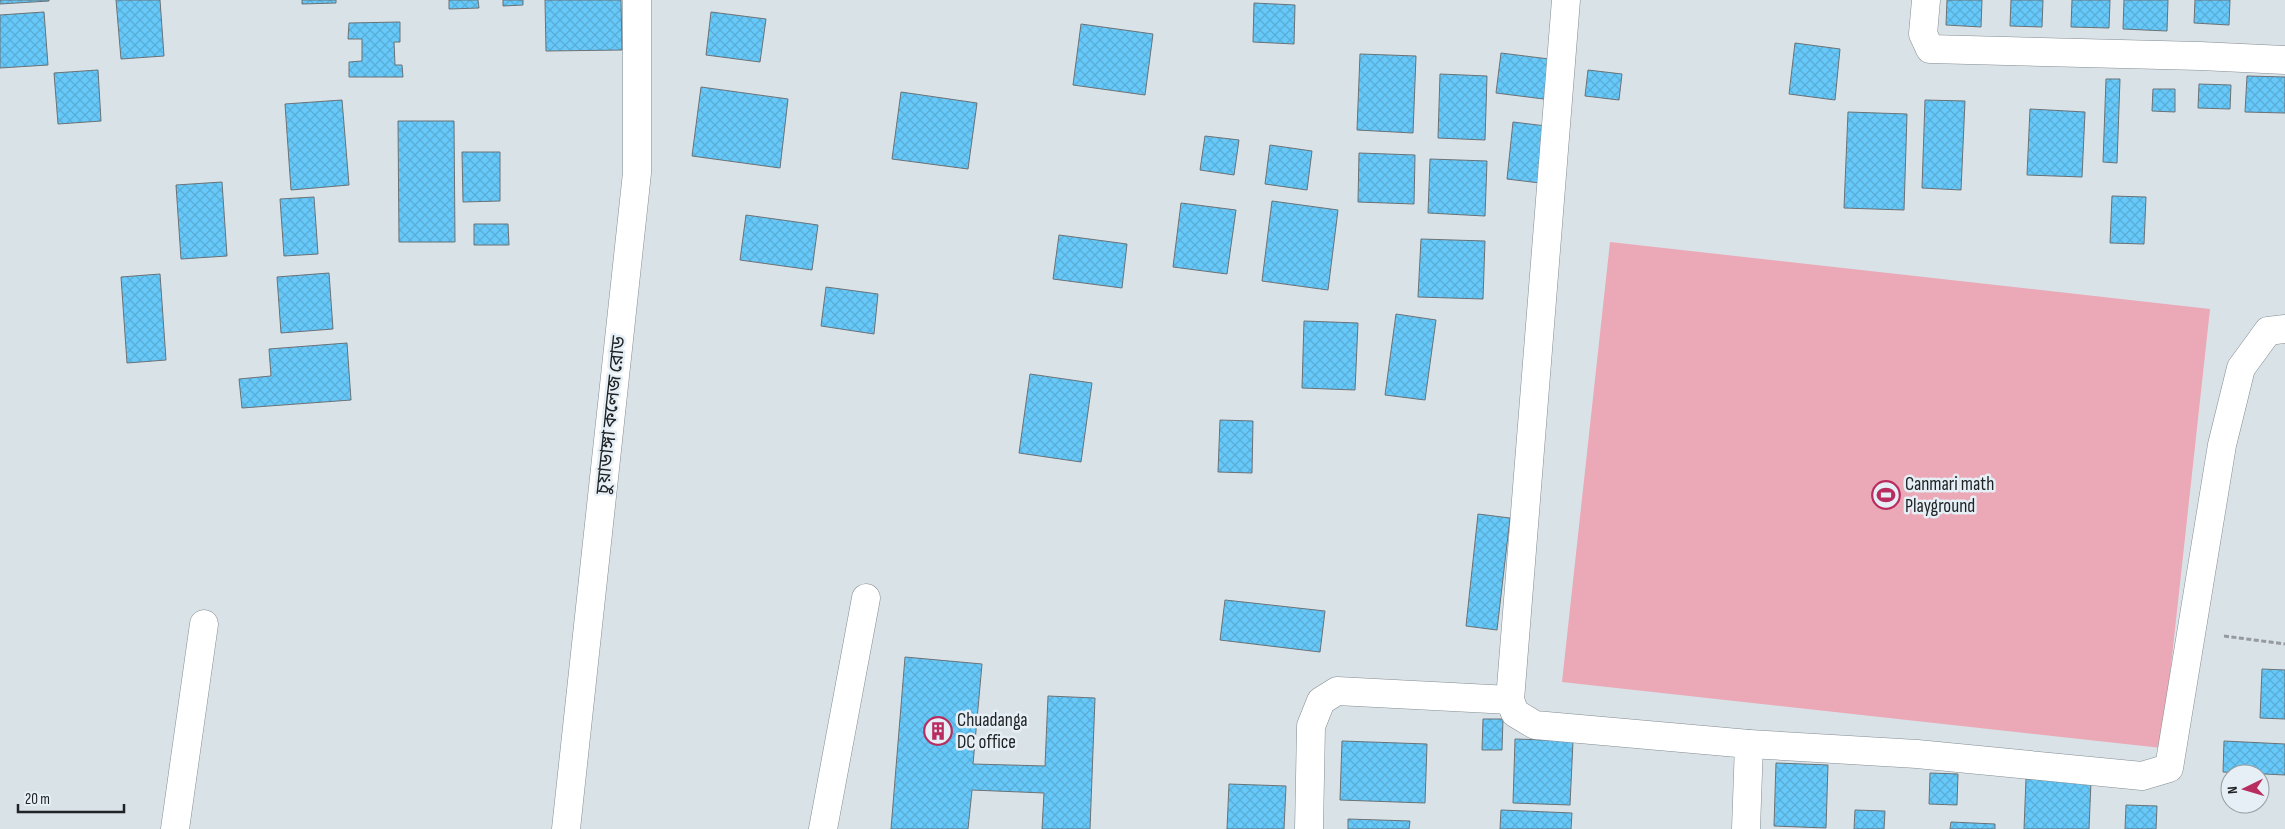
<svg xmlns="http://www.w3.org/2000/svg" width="2285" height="829" font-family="'Sofia Sans Condensed','Noto Sans Bengali',sans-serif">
	<defs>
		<pattern id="building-cross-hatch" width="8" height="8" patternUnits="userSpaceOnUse" patternTransform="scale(1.25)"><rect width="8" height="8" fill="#66c9f9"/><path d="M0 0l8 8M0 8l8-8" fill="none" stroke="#58acd5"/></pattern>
	</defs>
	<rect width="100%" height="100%" fill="#d9e2e7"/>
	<path fill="#eba8b7" d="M 1610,242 L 2210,309 L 2162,748 L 1562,682 Z"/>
	<g fill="url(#building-cross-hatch)" stroke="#6a7277">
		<path d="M 0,0 L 49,0 L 49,1 L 0,4 Z"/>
		<path d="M 116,0 L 160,0 L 164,56 L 121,59 Z"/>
		<path d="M 302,0 L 336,0 L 336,3 L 302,4 Z"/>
		<path d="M 449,0 L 478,0 L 479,8 L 449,9 Z"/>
		<path d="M 503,0 L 523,0 L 523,5 L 503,6 Z"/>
		<path d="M 545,0 L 621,0 L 622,50 L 546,51 Z"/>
		<path d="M 1947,0 L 1982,0 L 1981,27 L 1946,25 Z"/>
		<path d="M 2011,0 L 2043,0 L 2042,27 L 2010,26 Z"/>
		<path d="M 2072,0 L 2110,0 L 2109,28 L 2071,27 Z"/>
		<path d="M 2124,0 L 2168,0 L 2167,31 L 2123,29 Z"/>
		<path d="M 2195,0 L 2230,0 L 2229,25 L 2194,23 Z"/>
		<path d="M 1254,3 L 1295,5 L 1294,44 L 1253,42 Z"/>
		<path d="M 44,12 L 48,65 L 0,68 L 0,15 Z"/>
		<path d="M 711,12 L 766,19 L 760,62 L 706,55 Z"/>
		<path d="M 400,22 L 400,42 L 394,42 L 395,65 L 402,65 L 403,77 L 349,77 L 349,62 L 362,61 L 362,39 L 348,39 L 349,23 Z"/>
		<path d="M 1081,24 L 1153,34 L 1145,95 L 1073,85 Z"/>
		<path d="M 1795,43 L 1840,49 L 1835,100 L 1789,94 Z"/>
		<path d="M 1501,53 L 1557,60 L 1552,100 L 1496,93 Z"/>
		<path d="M 1360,54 L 1416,56 L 1413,133 L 1357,130 Z"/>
		<path d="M 98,70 L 101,121 L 58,124 L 54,73 Z"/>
		<path d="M 1588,70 L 1622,74 L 1619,100 L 1585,96 Z"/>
		<path d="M 1440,74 L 1487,76 L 1485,140 L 1438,138 Z"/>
		<path d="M 2247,76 L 2285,77 L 2285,113 L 2245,112 Z"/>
		<path d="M 2106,79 L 2120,79 L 2117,163 L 2103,162 Z"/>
		<path d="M 2199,84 L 2231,85 L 2230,109 L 2198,108 Z"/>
		<path d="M 701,87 L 788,99 L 780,168 L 692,156 Z"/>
		<path d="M 2153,89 L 2175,89 L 2175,112 L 2152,111 Z"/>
		<path d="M 901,92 L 977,103 L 968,169 L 892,159 Z"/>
		<path d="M 342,100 L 349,185 L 291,190 L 285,104 Z"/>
		<path d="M 1925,100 L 1965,101 L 1961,190 L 1922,188 Z"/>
		<path d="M 2030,109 L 2085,112 L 2082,177 L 2027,175 Z"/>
		<path d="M 1848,112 L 1907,114 L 1904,210 L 1844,208 Z"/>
		<path d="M 398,121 L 454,121 L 455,242 L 399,242 Z"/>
		<path d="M 1513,122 L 1546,126 L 1540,183 L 1507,179 Z"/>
		<path d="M 1205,136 L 1239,140 L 1234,175 L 1200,170 Z"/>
		<path d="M 1270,145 L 1312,151 L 1307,190 L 1265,184 Z"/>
		<path d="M 462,152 L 500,152 L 500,201 L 463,202 Z"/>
		<path d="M 1359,153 L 1415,155 L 1414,204 L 1358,202 Z"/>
		<path d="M 1430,159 L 1487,161 L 1485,216 L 1428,213 Z"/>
		<path d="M 222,182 L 227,256 L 181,259 L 176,185 Z"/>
		<path d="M 2112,196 L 2146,197 L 2144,244 L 2110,243 Z"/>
		<path d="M 314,197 L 318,254 L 284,256 L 280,199 Z"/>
		<path d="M 1272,201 L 1338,210 L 1328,290 L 1262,281 Z"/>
		<path d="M 1181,203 L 1236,210 L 1227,274 L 1173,267 Z"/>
		<path d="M 746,215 L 818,225 L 812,270 L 740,260 Z"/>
		<path d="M 474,224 L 508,224 L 509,245 L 474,245 Z"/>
		<path d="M 1059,235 L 1127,244 L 1122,288 L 1053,279 Z"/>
		<path d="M 1421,239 L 1485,241 L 1483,299 L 1418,297 Z"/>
		<path d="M 329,273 L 333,329 L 281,333 L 277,277 Z"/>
		<path d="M 160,274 L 166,360 L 127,363 L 121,277 Z"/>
		<path d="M 826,287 L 878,294 L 874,334 L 821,326 Z"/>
		<path d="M 1396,314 L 1436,320 L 1425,400 L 1385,395 Z"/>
		<path d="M 1304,321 L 1358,323 L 1355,390 L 1302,388 Z"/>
		<path d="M 347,343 L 351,400 L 242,408 L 239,379 L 271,376 L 269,349 Z"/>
		<path d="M 1030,374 L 1092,383 L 1081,462 L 1019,453 Z"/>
		<path d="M 1220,420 L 1253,421 L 1252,473 L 1218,472 Z"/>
		<path d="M 1478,514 L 1510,518 L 1497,630 L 1466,626 Z"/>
		<path d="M 1225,600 L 1325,611 L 1320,652 L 1220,640 Z"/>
		<path d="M 905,657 L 982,664 L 973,764 L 1045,766 L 1048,696 L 1095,698 L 1090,829 L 1042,829 L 1044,793 L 972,790 L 968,829 L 891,829 Z"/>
		<path d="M 2262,669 L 2285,670 L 2285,719 L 2260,718 Z"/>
		<path d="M 1483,719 L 1503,719 L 1502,750 L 1482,750 Z"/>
		<path d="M 1515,739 L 1573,741 L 1570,805 L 1513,803 Z"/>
		<path d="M 1342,741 L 1427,744 L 1425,803 L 1340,800 Z"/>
		<path d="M 2224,741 L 2285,744 L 2285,775 L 2223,772 Z"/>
		<path d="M 1776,763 L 1828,765 L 1826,828 L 1774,826 Z"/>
		<path d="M 1930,773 L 1958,774 L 1957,805 L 1929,804 Z"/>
		<path d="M 2026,779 L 2091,781 L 2089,829 L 2024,829 Z"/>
		<path d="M 1229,784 L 1286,786 L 1284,829 L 1227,829 Z"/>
		<path d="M 2126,805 L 2157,806 L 2156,829 L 2125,829 Z"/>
		<path d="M 1501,810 L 1572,813 L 1571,829 L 1500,829 Z"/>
		<path d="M 1855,810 L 1885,811 L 1884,829 L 1854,829 Z"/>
		<path d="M 1348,819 L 1410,821 L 1409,829 L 1348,829 Z"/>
		<path d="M 1951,822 L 1995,824 L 1995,829 L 1950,829 Z"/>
	</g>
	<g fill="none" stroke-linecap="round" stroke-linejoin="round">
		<defs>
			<g id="street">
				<path d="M 1566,0 L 1510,700 L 1515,713 L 1535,725 L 1749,744 L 1917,754 L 2142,776 L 2169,768 L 2222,445 L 2241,368 L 2268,331 L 2285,329"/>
				<path d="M 1926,0 L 1923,34 L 1930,49 L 2200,56 L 2285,60"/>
				<path d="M 175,829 L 204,624"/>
				<path d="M 566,829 L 637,173 L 637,0"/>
				<path d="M 823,829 L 866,598"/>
				<path d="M 1309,829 L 1311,726 L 1321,701 L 1337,691 L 1510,700"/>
				<path d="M 1746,829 L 1749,744"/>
			</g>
		</defs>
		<use href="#street" stroke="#848d92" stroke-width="29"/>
		<path stroke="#949a9e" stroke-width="3" stroke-dasharray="5 2.5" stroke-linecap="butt" d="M 2224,636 L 2285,644"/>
		<use href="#street" stroke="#fff" stroke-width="28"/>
	</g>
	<defs>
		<symbol id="stadium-ring" viewBox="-11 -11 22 22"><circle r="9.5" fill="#e6eff5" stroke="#b92c60" stroke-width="1.5"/><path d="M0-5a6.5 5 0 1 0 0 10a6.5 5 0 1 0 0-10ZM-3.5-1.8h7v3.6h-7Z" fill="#b92c60"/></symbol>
		<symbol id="building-ring" viewBox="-11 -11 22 22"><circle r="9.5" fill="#e6eff5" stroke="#b92c60" stroke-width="1.5"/><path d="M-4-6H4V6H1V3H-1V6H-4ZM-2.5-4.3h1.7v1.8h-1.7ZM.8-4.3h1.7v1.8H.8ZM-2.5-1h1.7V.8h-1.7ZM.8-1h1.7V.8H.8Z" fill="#b92c60"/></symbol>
	</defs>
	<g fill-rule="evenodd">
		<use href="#stadium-ring" x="1870" y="479" width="32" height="32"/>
		<use href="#building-ring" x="922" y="715" width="32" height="32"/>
	</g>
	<g text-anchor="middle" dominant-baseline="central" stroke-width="5" stroke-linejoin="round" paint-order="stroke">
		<g font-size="19" fill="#202325" stroke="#e6eff5">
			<text transform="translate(611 415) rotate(-84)">চুয়াডাঙ্গা কলেজ রোড</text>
		</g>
		<g font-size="19" fill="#202325" stroke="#e6eff5" text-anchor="start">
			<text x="1905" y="484">Canmari math<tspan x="1905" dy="22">Playground</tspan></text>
			<text x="957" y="720">Chuadanga<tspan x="957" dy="22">DC office</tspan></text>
		</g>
	</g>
	<g transform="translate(2245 789) rotate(265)"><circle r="24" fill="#e6eff5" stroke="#979da2"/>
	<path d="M0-4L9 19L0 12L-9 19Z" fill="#b92c60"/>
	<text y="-8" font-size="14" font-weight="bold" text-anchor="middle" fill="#202325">N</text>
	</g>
	<path d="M18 804v8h106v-8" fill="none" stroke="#202325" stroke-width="2.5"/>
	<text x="25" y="804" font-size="15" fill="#202325" stroke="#e6eff5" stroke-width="4" paint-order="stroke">20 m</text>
</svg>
